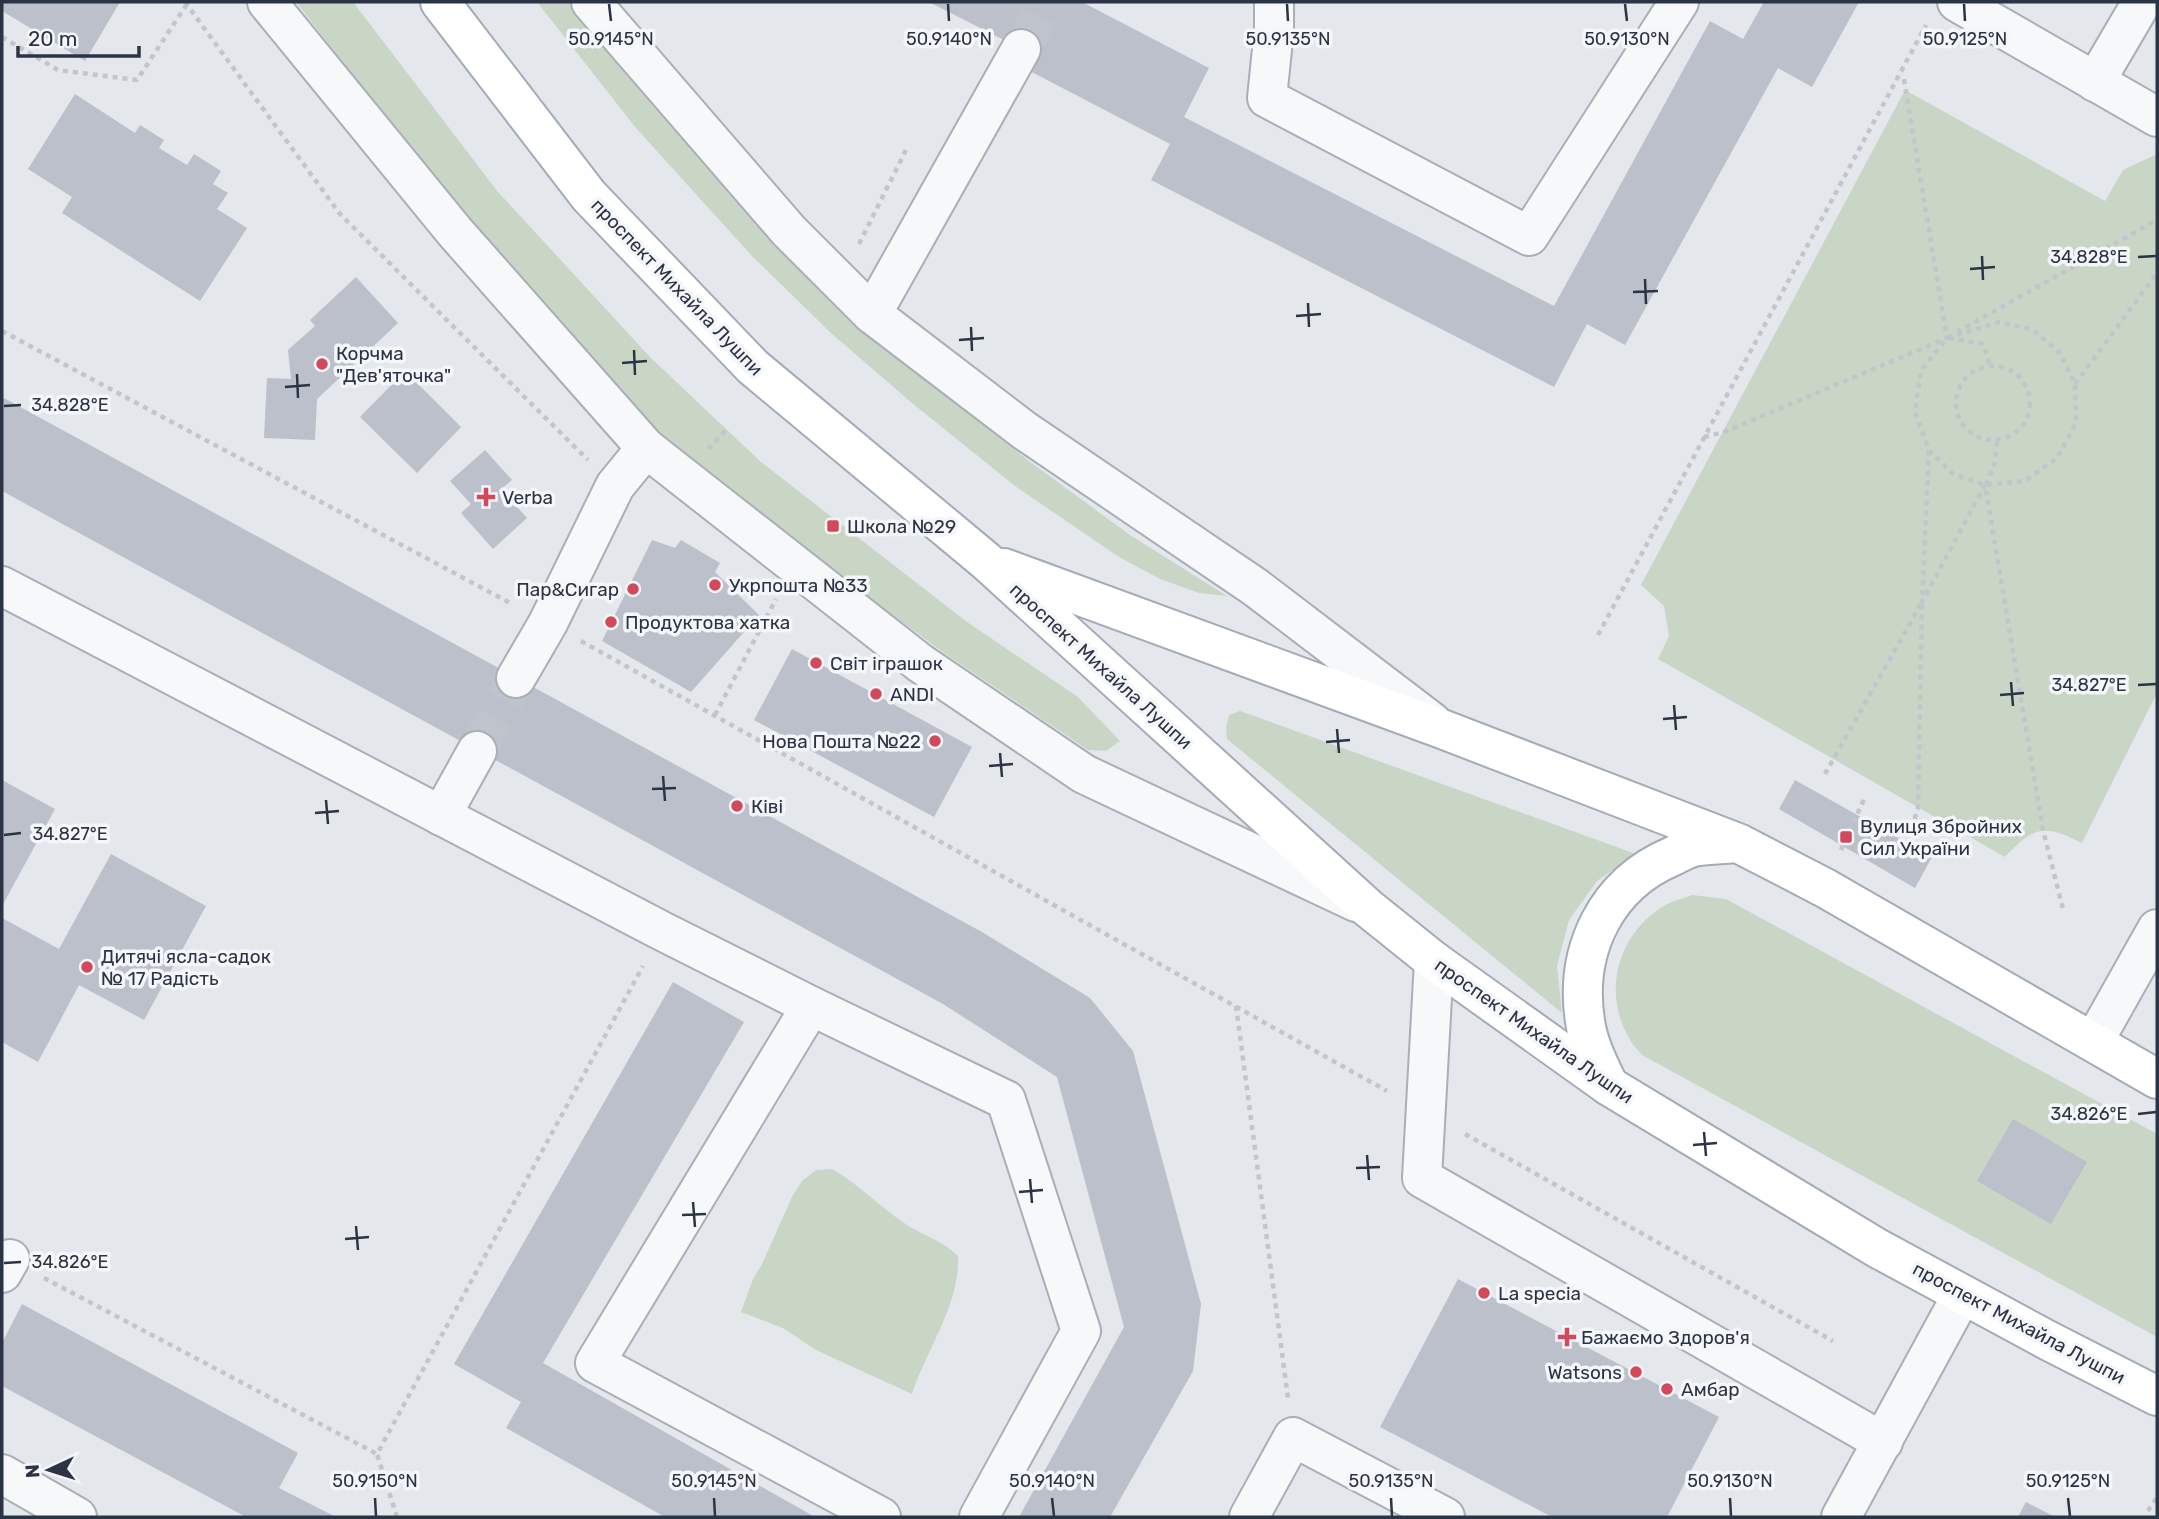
<svg xmlns="http://www.w3.org/2000/svg" width="2159" height="1519" font-family="Rubik,sans-serif">
	<rect width="100%" height="100%" fill="#e4e7ec"/>
	<g fill="#c9d6c5">
		<path d="M 296,2 L 353,2 L 498,192 L 650,357 L 761,462 L 967,622 L 1078,697 L 1120,741 L 1106,751 L 1088,750 L 947,655 L 724,492 L 616,393 L 474,231 Z"/>
		<path d="M 537,2 L 573,2 L 844,307 L 928,382 L 1029,461 L 1130,535 L 1227,596 L 1199,593 L 1160,579 L 1119,557 L 1015,486 L 912,403 L 832,334 L 752,256 L 636,128 Z"/>
		<path d="M 1905,90 L 2105,201 L 2123,170 L 2157,154 L 2157,693 L 2082,843 C 2044,824 2034,826 2005,857 L 1658,659 L 1669,636 L 1664,606 L 1641,585 Z"/>
		<path d="M 1240,711 L 1636,854 L 1597,881 L 1569,920 L 1557,966 L 1562,1013 L 1227,739 L 1226,727 L 1229,715 Z"/>
		<path d="M 1692,895 L 1726,899 L 2157,1134 L 2157,1337 L 1642,1055 C 1638,1050 1632,1044 1629,1038 C 1602,992 1618,935 1662,907 C 1671,901 1683,899 1692,895 Z"/>
		<path d="M 832,1169 C 860,1185 881,1208 907,1225 C 926,1237 940,1239 958,1256 C 960,1305 927,1348 912,1394 L 816,1350 L 783,1328 L 741,1312 L 753,1279 L 762,1264 L 792,1197 L 802,1181 L 816,1170 Z"/>
	</g>
	<g fill="#bbc0ca">
		<path d="M 2,2 L 120,2 L 85,61 L 2,11 Z"/>
		<path d="M 929,2 L 1082,2 L 1209,68 L 1184,117 L 1554,306 L 1710,21 L 1743,39 L 1764,2 L 1859,2 L 1812,87 L 1778,68 L 1625,345 L 1587,324 L 1554,387 L 1151,180 L 1170,144 L 1026,69 L 1033,55 Z"/>
		<path d="M 75,94 L 135,133 L 140,125 L 164,140 L 159,148 L 187,165 L 194,154 L 221,171 L 213,184 L 228,193 L 217,209 L 247,228 L 200,301 L 62,213 L 72,197 L 28,169 Z"/>
		<path d="M 356,277 L 398,323 L 317,399 L 315,440 L 264,438 L 267,378 L 291,379 L 288,350 L 315,326 L 310,320 Z"/>
		<path d="M 405,371 L 461,427 L 417,473 L 360,417 Z"/>
		<path d="M 2,397 L 982,932 L 1090,998 L 1133,1051 L 1201,1304 L 1193,1371 L 1110,1517 L 1019,1517 L 1124,1327 L 1057,1077 L 943,1004 L 2,491 Z"/>
		<path d="M 485,450 L 512,480 L 501,489 L 527,518 L 493,549 L 461,513 L 471,504 L 450,481 Z"/>
		<path d="M 652,540 L 675,548 L 681,540 L 720,563 L 715,572 L 759,615 L 691,692 L 602,641 Z"/>
		<path d="M 792,649 L 972,747 L 934,817 L 754,720 Z"/>
		<path d="M 2,780 L 55,809 L 2,906 Z"/>
		<path d="M 1795,780 L 1932,857 L 1915,888 L 1779,809 Z"/>
		<path d="M 111,854 L 206,906 L 144,1020 L 79,985 L 38,1062 L 2,1042 L 2,918 L 59,949 Z"/>
		<path d="M 673,982 L 744,1022 L 543,1363 L 815,1517 L 665,1517 L 506,1428 L 521,1402 L 454,1364 Z"/>
		<path d="M 2013,1119 L 2087,1162 L 2051,1224 L 1977,1181 Z"/>
		<path d="M 1458,1279 L 1719,1417 L 1667,1517 L 1552,1517 L 1380,1427 Z"/>
		<path d="M 22,1304 L 298,1453 L 279,1488 L 336,1517 L 246,1517 L 2,1386 L 2,1343 Z"/>
		<path d="M 2026,1502 L 2055,1517 L 2018,1517 Z"/>
	</g>
	<g fill="none" stroke-linecap="round" stroke-linejoin="round">
		<g stroke="#bfc3cb" stroke-width="38" stroke-dasharray="38 19" stroke-linecap="butt">
			<path d="M 1021,49 L 1047,2"/>
			<path d="M 477,751 L 516,678"/>
		</g>
		<defs>
			<g id="minor">
				<path d="M 267,2 L 455,232 L 646,448 L 920,663 L 1084,774 L 1356,902"/>
				<path d="M 591,2 L 789,231 L 872,314 L 1025,431 L 1255,587 L 1432,722"/>
				<path d="M 1274,2 L 1274,30 L 1267,98 L 1529,236 L 1679,2"/>
				<path d="M 1957,2 L 2157,117"/>
				<path d="M 2095,82 L 2142,2"/>
				<path d="M 872,314 L 1021,49"/>
				<path d="M 2,586 L 662,931 L 811,1006 L 1006,1100 L 1081,1331 L 979,1517"/>
				<path d="M 516,678 L 548,623 L 615,486 L 646,448"/>
				<path d="M 441,816 L 477,751"/>
				<path d="M 1434,961 L 1422,1178 L 1883,1442"/>
				<path d="M 811,1006 L 595,1363 L 881,1517"/>
				<path d="M 2094,1041 L 2157,929"/>
				<path d="M 2,1273 L 10,1259"/>
				<path d="M 2,1474 L 77,1517"/>
				<path d="M 1249,1517 L 1293,1437 L 1445,1517"/>
				<path d="M 1841,1517 L 1962,1295"/>
			</g>
			<g id="major">
				<path d="M 440,2 L 589,196 L 753,367 L 986,561 L 1368,908 L 1434,961 L 1609,1086 L 1877,1248 L 2049,1341 L 2157,1396"/>
				<path d="M 1004,568 L 1442,729 L 1738,843 L 1825,888 L 2157,1079"/>
				<path d="M 1609,1086 C 1599,1065 1588,1044 1585,1021 C 1574,950 1606,884 1673,856 C 1679,853 1686,849 1693,847 C 1706,844 1722,845 1735,843"/>
			</g>
		</defs>
		<use href="#minor" stroke="#a9aeb7" stroke-width="42"/>
		<use href="#major" stroke="#a3abb8" stroke-width="42"/>
		<g stroke="#c2c5cb" stroke-width="4.5" stroke-dasharray="5 5" stroke-linecap="butt">
			<path d="M 185,2 L 340,214 L 588,460"/>
			<path d="M 2,37 L 58,70 L 137,80 L 187,4"/>
			<path d="M 859,244 L 907,148"/>
			<path d="M 2,331 L 512,604"/>
			<path d="M 1957,332 L 2157,220"/>
			<path d="M 1949,338 L 1983,344 L 1990,366"/>
			<circle cx="1993" cy="403" r="37"/>
			<path d="M 2075,384 L 2157,273"/>
			<path d="M 1704,437 L 1724,432 L 1947,338 L 1903,74"/>
			<path d="M 708,449 L 727,429"/>
			<path d="M 1929,450 L 1953,474 L 1985,485 L 2025,481 L 2057,458 L 2076,423 L 2075,384 L 2060,353 L 2033,330 L 1999,322 L 1947,338 L 1921,370 L 1915,412 L 1929,450 L 1922,602 L 1985,485 L 2043,830 L 2063,909"/>
			<path d="M 1986,485 L 1995,462 L 1997,440"/>
			<path d="M 1598,635 L 1926,25"/>
			<path d="M 581,641 L 1387,1091"/>
			<path d="M 715,715 L 776,599"/>
			<path d="M 1825,774 L 1922,602 L 1918,808 L 1913,824"/>
			<path d="M 1841,850 L 1865,797"/>
			<path d="M 1236,1006 L 1288,1398"/>
			<path d="M 1465,1134 L 1833,1341"/>
			<path d="M 44,1278 L 377,1454"/>
			<path d="M 2148,1511 L 2157,1497"/>
			<path d="M 397,1517 L 377,1454 L 643,966"/>
		</g>
		<use href="#minor" stroke="#f7f8fa" stroke-width="38"/>
		<use href="#major" stroke="#fff" stroke-width="38"/>
	</g>
	<path fill="none" stroke="#2b3445" stroke-width="2.5" d="M 609,4 L 611,21M 948,4 L 949,21M 1287,4 L 1288,21M 1625,4 L 1627,21M 1964,4 L 1965,21M 1982,256 L 1983,280M 2138,257 L 2156,256M 1970,269 L 1995,267M 1645,279 L 1646,304M 1633,292 L 1658,291M 1308,303 L 1309,327M 1296,316 L 1321,314M 971,327 L 972,351M 959,340 L 984,338M 634,350 L 635,375M 622,363 L 647,361M 297,374 L 298,398M 285,387 L 310,385M 4,406 L 21,405M 2011,682 L 2013,706M 2138,685 L 2156,684M 2000,695 L 2024,693M 1674,705 L 1676,730M 1663,719 L 1687,717M 1337,729 L 1339,753M 1326,742 L 1350,740M 1000,753 L 1002,777M 989,766 L 1013,764M 663,776 L 665,801M 652,789 L 676,788M 326,800 L 328,824M 315,813 L 339,811M 4,835 L 21,833M 2138,1114 L 2156,1112M 1704,1132 L 1706,1156M 1693,1145 L 1717,1143M 1367,1155 L 1369,1180M 1356,1168 L 1380,1167M 1030,1179 L 1032,1203M 1019,1192 L 1043,1190M 693,1202 L 695,1227M 682,1215 L 706,1214M 356,1226 L 358,1250M 345,1239 L 369,1237M 4,1263 L 21,1262M 375,1498 L 376,1516M 714,1498 L 715,1516M 1052,1498 L 1054,1516M 1391,1498 L 1392,1516M 1730,1498 L 1731,1516M 2068,1498 L 2070,1516"/>
	<g fill="#d1495b" stroke="#f4f6f9" stroke-width="2.5">
		<circle cx="322" cy="364" r="7"/>
		<path d="M482.5 486.5h7v7h7v7h-7v7h-7v-7h-7v-7h7z"/>
		<rect x="826" y="519" width="14" height="14" rx="3.5"/>
		<circle cx="715" cy="585" r="7"/>
		<circle cx="633" cy="589" r="7"/>
		<circle cx="611" cy="622" r="7"/>
		<circle cx="816" cy="663" r="7"/>
		<circle cx="876" cy="694" r="7"/>
		<circle cx="935" cy="741" r="7"/>
		<circle cx="737" cy="806" r="7"/>
		<rect x="1839" y="830" width="14" height="14" rx="3.5"/>
		<circle cx="87" cy="967" r="7"/>
		<circle cx="1484" cy="1293" r="7"/>
		<path d="M1563.5 1326.5h7v7h7v7h-7v7h-7v-7h-7v-7h7z"/>
		<circle cx="1636" cy="1372" r="7"/>
		<circle cx="1667" cy="1389" r="7"/>
	</g>
	<g text-anchor="middle" dominant-baseline="central" stroke-width="7" stroke-linejoin="round" paint-order="stroke">
		<g font-size="19" fill="#2b3445" stroke="#f4f6f9">
			<text transform="translate(677 287) rotate(46)">проспект Михайла Лушпи</text>
			<text transform="translate(1101 666) rotate(42)">проспект Михайла Лушпи</text>
			<text transform="translate(1534 1031) rotate(35)">проспект Михайла Лушпи</text>
			<text transform="translate(2019 1323) rotate(28)">проспект Михайла Лушпи</text>
		</g>
		<g font-size="19" fill="#2b3445" stroke="#f4f6f9" text-anchor="start">
			<text x="336" y="353">Корчма<tspan x="336" dy="22">"Дев'яточка"</tspan></text>
			<text x="502" y="497">Verba</text>
			<text x="847" y="526">Школа №29</text>
			<text x="729" y="585">Укрпошта №33</text>
			<text x="619" y="589" text-anchor="end">Пар&amp;Сигар</text>
			<text x="625" y="622">Продуктова хатка</text>
			<text x="830" y="663">Світ іграшок</text>
			<text x="890" y="694">ANDI</text>
			<text x="921" y="741" text-anchor="end">Нова Пошта №22</text>
			<text x="751" y="806">Ківі</text>
			<text x="1860" y="826">Вулиця Збройних<tspan x="1860" dy="22">Сил України</tspan></text>
			<text x="101" y="956">Дитячі ясла-садок<tspan x="101" dy="22">№ 17 Радість</tspan></text>
			<text x="1498" y="1293">La specia</text>
			<text x="1581" y="1337">Бажаємо Здоров'я</text>
			<text x="1622" y="1372" text-anchor="end">Watsons</text>
			<text x="1681" y="1389">Амбар</text>
		</g>
	</g>
	<g font-size="18" text-anchor="middle" fill="#2b3445" stroke="#f4f6f9" stroke-width="7" stroke-linejoin="round" paint-order="stroke">
		<text x="611" y="45">50.9145°N</text>
		<text x="949" y="45">50.9140°N</text>
		<text x="1288" y="45">50.9135°N</text>
		<text x="1627" y="45">50.9130°N</text>
		<text x="1965" y="45">50.9125°N</text>
		<text x="2089" y="263">34.828°E</text>
		<text x="70" y="411">34.828°E</text>
		<text x="2089" y="691">34.827°E</text>
		<text x="70" y="840">34.827°E</text>
		<text x="2089" y="1120">34.826°E</text>
		<text x="70" y="1268">34.826°E</text>
		<text x="375" y="1487">50.9150°N</text>
		<text x="714" y="1487">50.9145°N</text>
		<text x="1052" y="1487">50.9140°N</text>
		<text x="1391" y="1487">50.9135°N</text>
		<text x="1730" y="1487">50.9130°N</text>
		<text x="2068" y="1487">50.9125°N</text>
	</g>
	<rect width="2159" height="1519" fill="none" stroke="#2b3445" stroke-width="7"/>
	<g transform="translate(49 1470) rotate(266)" stroke="#f4f6f9" stroke-width="5" paint-order="stroke">
	<path d="M0-5L12 26L0 18L-12 26Z" fill="#2b3445"/>
	<text y="-10" font-size="19" font-weight="bold" text-anchor="middle" fill="#2b3445">N</text>
	</g>
	<path d="M18 46v10h121v-10" fill="none" stroke="#2b3445" stroke-width="3.5"/>
	<text x="28" y="46" font-size="21" fill="#2b3445" stroke="#f4f6f9" stroke-width="5" paint-order="stroke">20 m</text>
</svg>
